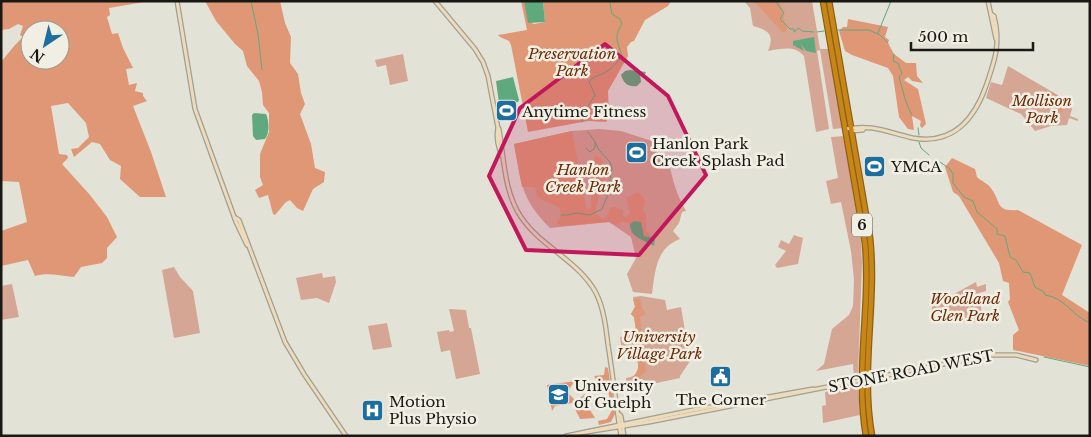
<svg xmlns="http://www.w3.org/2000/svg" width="1091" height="437" font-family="'Libre Baskerville',serif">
	<rect width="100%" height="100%" fill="#e3e2d7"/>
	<g fill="#d4a693">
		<path d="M 744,1 L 812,1 L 820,49 L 829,49 L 843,128 L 833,129 L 820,50 L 817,51 L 829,129 L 816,132 L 804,56 C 794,45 782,49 768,51 C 775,34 768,30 753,26 L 750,8 Z"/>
		<path d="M 403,54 L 408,81 L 390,85 L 386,65 L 377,67 L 375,60 Z"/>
		<path d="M 1008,66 L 1068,101 L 1072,109 L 1070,116 L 1078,119 L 1078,121 L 1069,118 L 1067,125 L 1051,126 L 1035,131 L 1021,114 L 986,98 L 991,82 L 1002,85 Z"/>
		<path d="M 600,129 L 621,131 L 658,143 L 656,152 L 668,156 C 671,175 676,194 686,211 L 682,212 L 679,223 L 673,231 L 680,239 C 656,248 655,271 652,294 L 633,292 L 627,274 L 636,258 L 631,237 L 609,222 L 550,228 C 521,199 521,183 514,144 L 572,131 Z"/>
		<path d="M 844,136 L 861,242 L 862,263 L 858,376 L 854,377 L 853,364 L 816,371 L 824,364 L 832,329 L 849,315 L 853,306 L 854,280 L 851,251 L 841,202 L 831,204 L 826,181 L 838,178 L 831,137 Z"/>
		<path d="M 794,235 L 803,238 L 798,264 L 777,268 L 775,265 L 786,251 L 778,247 L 781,240 L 789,244 Z"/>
		<path d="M 174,267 L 180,277 L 193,291 L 200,333 L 174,338 L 162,270 Z"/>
		<path d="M 322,273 L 323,278 L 335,276 L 336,282 L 329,303 L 317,298 L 301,300 L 296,278 Z"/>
		<path d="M 976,282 L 977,287 L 986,284 L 986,291 L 979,293 L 983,321 L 970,323 L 932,318 L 932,306 Z"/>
		<path d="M 12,284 L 19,317 L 1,320 L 1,286 Z"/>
		<path d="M 641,296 L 665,300 L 667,310 L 681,307 L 690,361 L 680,376 L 680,378 L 619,391 L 618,384 L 626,383 L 626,378 C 646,375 638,361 631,349 L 622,350 L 620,337 L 628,336 L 636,330 L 634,317 L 631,314 L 635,307 L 633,297 Z"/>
		<path d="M 449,309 L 466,310 L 469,328 L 471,328 L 480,374 L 456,379 L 450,350 L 441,352 L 437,332 L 449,330 L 450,332 L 454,331 Z"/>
		<path d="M 387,323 L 392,347 L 373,350 L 368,326 Z"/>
		<path d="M 858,386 L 860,415 L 823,423 L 822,406 L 826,405 L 825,392 Z"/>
	</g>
	<g fill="#df9776" fill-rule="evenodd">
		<path d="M 1,1 L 150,1 L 109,8 L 110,15 L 107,17 L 112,34 L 118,33 L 123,48 L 133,68 L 126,69 L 129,85 L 137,83 L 135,91 L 143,93 L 143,96 L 147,101 L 133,106 L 151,152 L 166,197 L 140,197 L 120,179 L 121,166 L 110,160 L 100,144 L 92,142 L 74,157 L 71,149 L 78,148 L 89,137 L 86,123 L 68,103 L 51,106 L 59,154 L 67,155 L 68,158 L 62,164 L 90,195 L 107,217 L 117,237 L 107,248 L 107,258 L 102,263 L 81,267 L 74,277 C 60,276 48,272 35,276 L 28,260 L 1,266 L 1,231 L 27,222 L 19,182 L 1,181 L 1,62 L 15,45 L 23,37 L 20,35 L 23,26 L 18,24 L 9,29 L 1,30 ZM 30,30 L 60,30 L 60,60 L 30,60 Z"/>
		<path d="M 205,1 L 280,1 L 285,23 L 291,37 L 290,63 L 298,74 L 301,93 L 305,104 L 300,114 L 311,144 L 315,168 L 325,172 L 324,182 L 313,189 L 303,211 L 297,208 L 290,200 L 286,202 L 275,215 L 273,214 L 268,195 L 259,198 L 255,190 L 263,185 L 260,177 L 260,154 L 269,132 L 269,113 L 263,105 L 262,92 L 259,81 L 247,66 L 243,51 L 235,44 L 216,21 Z"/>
		<path d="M 521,1 L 524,1 L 530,22 L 534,24 L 545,22 L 543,1 L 671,1 L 668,6 L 645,20 L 634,41 L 631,42 L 627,47 L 628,56 L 608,91 L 609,117 L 606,122 L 588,121 L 528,132 L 511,45 L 509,41 L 500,37 L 498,35 L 527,30 Z"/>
		<path d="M 754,1 L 779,1 C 784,9 783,20 787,29 L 786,32 L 782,32 Z"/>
		<path d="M 848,19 L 888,27 L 885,37 L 889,40 L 888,43 L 894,54 L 906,63 L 916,63 L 917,76 L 923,83 L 912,81 L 908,77 L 904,80 L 918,89 L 926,124 L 922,128 L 920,126 L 921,121 L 912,116 L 914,130 L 908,129 L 899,117 L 893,76 L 888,68 L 852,55 L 845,51 L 839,31 L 843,27 L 847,27 Z"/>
		<path d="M 1051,92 L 1067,102 L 1063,111 L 1061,113 L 1043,96 Z"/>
		<path d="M 572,131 L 587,210 L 591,207 L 591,184 L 597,174 L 596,165 L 593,162 L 595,155 L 602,159 C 610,174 596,197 596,214 L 603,219 L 608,215 L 610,208 L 615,207 L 623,210 L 623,216 L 626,217 L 630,213 L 626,198 L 638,192 C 646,199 646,201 643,210 L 646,215 L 646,231 L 654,237 L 644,236 L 634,221 L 630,224 L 623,222 L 617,225 L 609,222 L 563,226 L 557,224 L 557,222 L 561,215 L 559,207 L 544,201 L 537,196 L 535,187 L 522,187 L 514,144 Z"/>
		<path d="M 952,158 L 975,169 L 977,177 C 981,181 987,183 990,187 C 1002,201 994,212 1018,210 L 1082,245 L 1062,295 L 1090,313 L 1090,366 L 1013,350 L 1013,335 L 1019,330 L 1008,302 L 1010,299 L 1009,283 L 1003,281 L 999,263 L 959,196 L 953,192 L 945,167 Z"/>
		<path d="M 640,298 L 642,308 L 646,314 L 640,317 L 642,337 L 634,346 L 645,364 L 646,371 L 635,381 L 633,377 C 647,362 629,353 628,336 L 636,330 L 634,317 L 631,314 L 635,307 L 633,299 Z"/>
		<path d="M 605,367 L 608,368 L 615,414 L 611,422 L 599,425 L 598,421 L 607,419 L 612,410 C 609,400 610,380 596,379 L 594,376 L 604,375 Z"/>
		<path d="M 575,381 L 569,389 L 569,394 L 574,399 L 579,399 L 585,394 L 590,402 L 587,405 L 595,418 L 580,419 L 572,403 L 555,406 L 552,411 L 547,385 Z"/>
	</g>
	<g fill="#60a97e">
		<path d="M 524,1 L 543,1 L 545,22 L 528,23 Z"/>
		<path d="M 814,37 L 816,53 L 806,51 L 800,43 L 804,51 L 793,45 L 793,41 Z"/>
		<path d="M 630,70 L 646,72 L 645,74 L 640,74 L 641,82 L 637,86 C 628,87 624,84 621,75 L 625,71 Z"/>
		<path d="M 513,77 L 519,100 L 518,102 L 501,105 L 499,103 L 496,81 Z"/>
		<path d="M 254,113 L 266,114 C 269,121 270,132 265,139 L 256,140 L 253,136 L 252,115 Z"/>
		<path d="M 634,221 L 641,222 L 644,236 L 655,238 L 654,246 C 644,240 630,238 630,224 Z"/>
	</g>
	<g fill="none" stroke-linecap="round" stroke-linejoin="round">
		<g stroke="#60a97e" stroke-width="1">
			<path d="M 251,1 L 258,34 L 262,70"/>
			<path d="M 771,1 L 776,2 L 784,13 L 780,19 L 790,29 L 794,29 L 794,32 L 799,28 L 802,31 L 814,32"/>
			<path d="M 611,2 L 611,1"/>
			<path d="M 838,30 L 869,30 L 880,35 L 888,43"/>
			<path d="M 817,32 L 824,31"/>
			<path d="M 878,33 L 891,1"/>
			<path d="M 894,54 L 893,61 L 899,64 L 899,67 L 902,73 L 899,77 C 903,90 905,103 912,115"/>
			<path d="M 582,122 L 583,114 L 595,95 L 589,82 C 594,76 598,76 604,73 C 608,72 620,60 622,56 C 618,42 613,38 622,24 L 620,19 L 612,14 L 610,3"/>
			<path d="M 918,128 L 919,135"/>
			<path d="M 919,142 L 921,148 L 929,155"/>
			<path d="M 586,148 L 590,152 L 595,148 L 595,143"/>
			<path d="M 940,162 L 950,169 L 953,174 L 953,183 L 964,197 L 973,201 L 977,212 L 997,229 L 997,234 L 1005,236 L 1010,257 L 1016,260 L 1023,272 L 1030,273 L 1035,287 L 1044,292 L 1045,295 C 1066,298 1072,316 1090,323"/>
			<path d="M 561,215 L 567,215 L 576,213 L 590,215 L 602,209 L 607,197 L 612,168 L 610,162 L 599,150 L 594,140 L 588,132"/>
			<path d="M 1044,357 L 1090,367"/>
		</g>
		<defs>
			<g id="secondary">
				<path d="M 177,1 L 195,109 L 236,222 L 247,245"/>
				<path d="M 435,1 L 475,49 L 483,62 L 488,76 L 498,128 L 499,129 C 504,158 504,192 521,217 C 541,247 579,261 596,293 C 604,309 606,328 608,345 C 613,375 616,406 621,436"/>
				<path d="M 988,1 L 996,39"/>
				<path d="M 498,128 C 496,136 498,148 502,156"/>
				<path d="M 845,129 C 874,124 886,132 913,138 C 952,145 974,120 986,86 C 995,60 1001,43 994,16 L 991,14"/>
				<path d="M 851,131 L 863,130 L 864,128"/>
				<path d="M 236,218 L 239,220 L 285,342 L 304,374 L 346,436"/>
				<path d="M 619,414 L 621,416 L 624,436"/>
				<path d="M 586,432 L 649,422 L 990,355 L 1016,355 L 1036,360"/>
				<path d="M 566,436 L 693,410 L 813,389"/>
			</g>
			<g id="highway">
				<path d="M 823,1 L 865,243 C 871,307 855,372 866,436"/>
				<path d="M 829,1 L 870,238 C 877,304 860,370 872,436"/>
			</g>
		</defs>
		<use href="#secondary" stroke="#a09f95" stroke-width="5.5"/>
		<use href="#highway" stroke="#8a6016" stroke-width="7"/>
		<use href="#secondary" stroke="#eedbb9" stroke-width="3"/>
		<use href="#highway" stroke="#c88617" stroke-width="4.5"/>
	</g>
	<path fill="#c2185b" fill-opacity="0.2" stroke="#c2185b" stroke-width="4" stroke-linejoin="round" d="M 605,44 L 668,96 L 706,175 L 639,255 L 526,250 L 489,176 L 520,108 Z"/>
	<defs>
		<symbol id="stadium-square" viewBox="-11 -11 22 22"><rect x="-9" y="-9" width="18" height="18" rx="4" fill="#1b6e9f" stroke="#f1efe4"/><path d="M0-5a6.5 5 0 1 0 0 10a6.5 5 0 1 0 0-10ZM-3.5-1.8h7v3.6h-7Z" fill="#fff"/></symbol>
		<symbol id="civic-square" viewBox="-11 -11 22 22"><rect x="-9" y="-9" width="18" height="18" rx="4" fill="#1b6e9f" stroke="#f1efe4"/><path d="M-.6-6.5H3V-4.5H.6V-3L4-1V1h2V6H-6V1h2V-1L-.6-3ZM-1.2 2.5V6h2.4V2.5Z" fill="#fff"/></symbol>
		<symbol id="university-square" viewBox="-11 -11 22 22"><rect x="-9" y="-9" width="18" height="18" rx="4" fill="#1b6e9f" stroke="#f1efe4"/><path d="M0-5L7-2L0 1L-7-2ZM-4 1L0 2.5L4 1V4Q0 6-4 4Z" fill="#fff"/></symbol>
		<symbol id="hospital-square" viewBox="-11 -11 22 22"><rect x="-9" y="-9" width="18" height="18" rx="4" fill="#1b6e9f" stroke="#f1efe4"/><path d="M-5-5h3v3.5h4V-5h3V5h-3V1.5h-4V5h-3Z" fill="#fff"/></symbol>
	</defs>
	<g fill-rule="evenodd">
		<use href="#stadium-square" x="494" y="98" width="25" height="25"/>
		<use href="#stadium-square" x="624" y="140" width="25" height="25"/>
		<use href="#stadium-square" x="862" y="154" width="25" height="25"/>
		<use href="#civic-square" x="708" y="364" width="25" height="25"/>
		<use href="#university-square" x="546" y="382" width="25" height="25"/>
		<use href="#hospital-square" x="360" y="398" width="25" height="25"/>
	</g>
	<g text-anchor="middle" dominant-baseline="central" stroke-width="5" stroke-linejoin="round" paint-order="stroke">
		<rect fill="#f1efe4" stroke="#595852" stroke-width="1" x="852" y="213.5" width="20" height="23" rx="4"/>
		<g font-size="14" font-weight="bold" fill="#181814">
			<text x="862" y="225">6</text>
		</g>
		<g font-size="15" font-style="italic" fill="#6b2b06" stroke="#f1efe4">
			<text x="572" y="53">Preservation<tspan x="572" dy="17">Park</tspan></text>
			<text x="1042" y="100">Mollison<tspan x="1042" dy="17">Park</tspan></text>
			<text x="583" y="169">Hanlon<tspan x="583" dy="17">Creek Park</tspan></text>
			<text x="965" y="298">Woodland<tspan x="965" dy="17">Glen Park</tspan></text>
			<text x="659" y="336">University<tspan x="659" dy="17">Village Park</tspan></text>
		</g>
		<g font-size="15" fill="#181814" stroke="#f1efe4" text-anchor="start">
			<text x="522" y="111">Anytime Fitness</text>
			<text x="652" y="143">Hanlon Park<tspan x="652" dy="17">Creek Splash Pad</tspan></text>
			<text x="891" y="166">YMCA</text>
			<text x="574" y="385">University<tspan x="574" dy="17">of Guelph</tspan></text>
			<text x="721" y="399" text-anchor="middle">The Corner</text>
			<text x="389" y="401">Motion<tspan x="389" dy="17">Plus Physio</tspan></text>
		</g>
		<g font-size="15" fill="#181814" stroke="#f1efe4">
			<text transform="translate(911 371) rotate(-11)">STONE ROAD WEST</text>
		</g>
	</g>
	<rect width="1091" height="437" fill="none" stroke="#181814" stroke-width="5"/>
	<g transform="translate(45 45) rotate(215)"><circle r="24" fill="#f1efe4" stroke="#9a9991"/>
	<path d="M0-4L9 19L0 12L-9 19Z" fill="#1b6e9f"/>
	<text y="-8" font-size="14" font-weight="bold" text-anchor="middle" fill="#181814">N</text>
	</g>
	<path d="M911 42v8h122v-8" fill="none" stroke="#181814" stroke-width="2.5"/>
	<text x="918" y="42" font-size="15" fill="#181814" stroke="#f1efe4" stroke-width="4" paint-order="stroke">500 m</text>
</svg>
